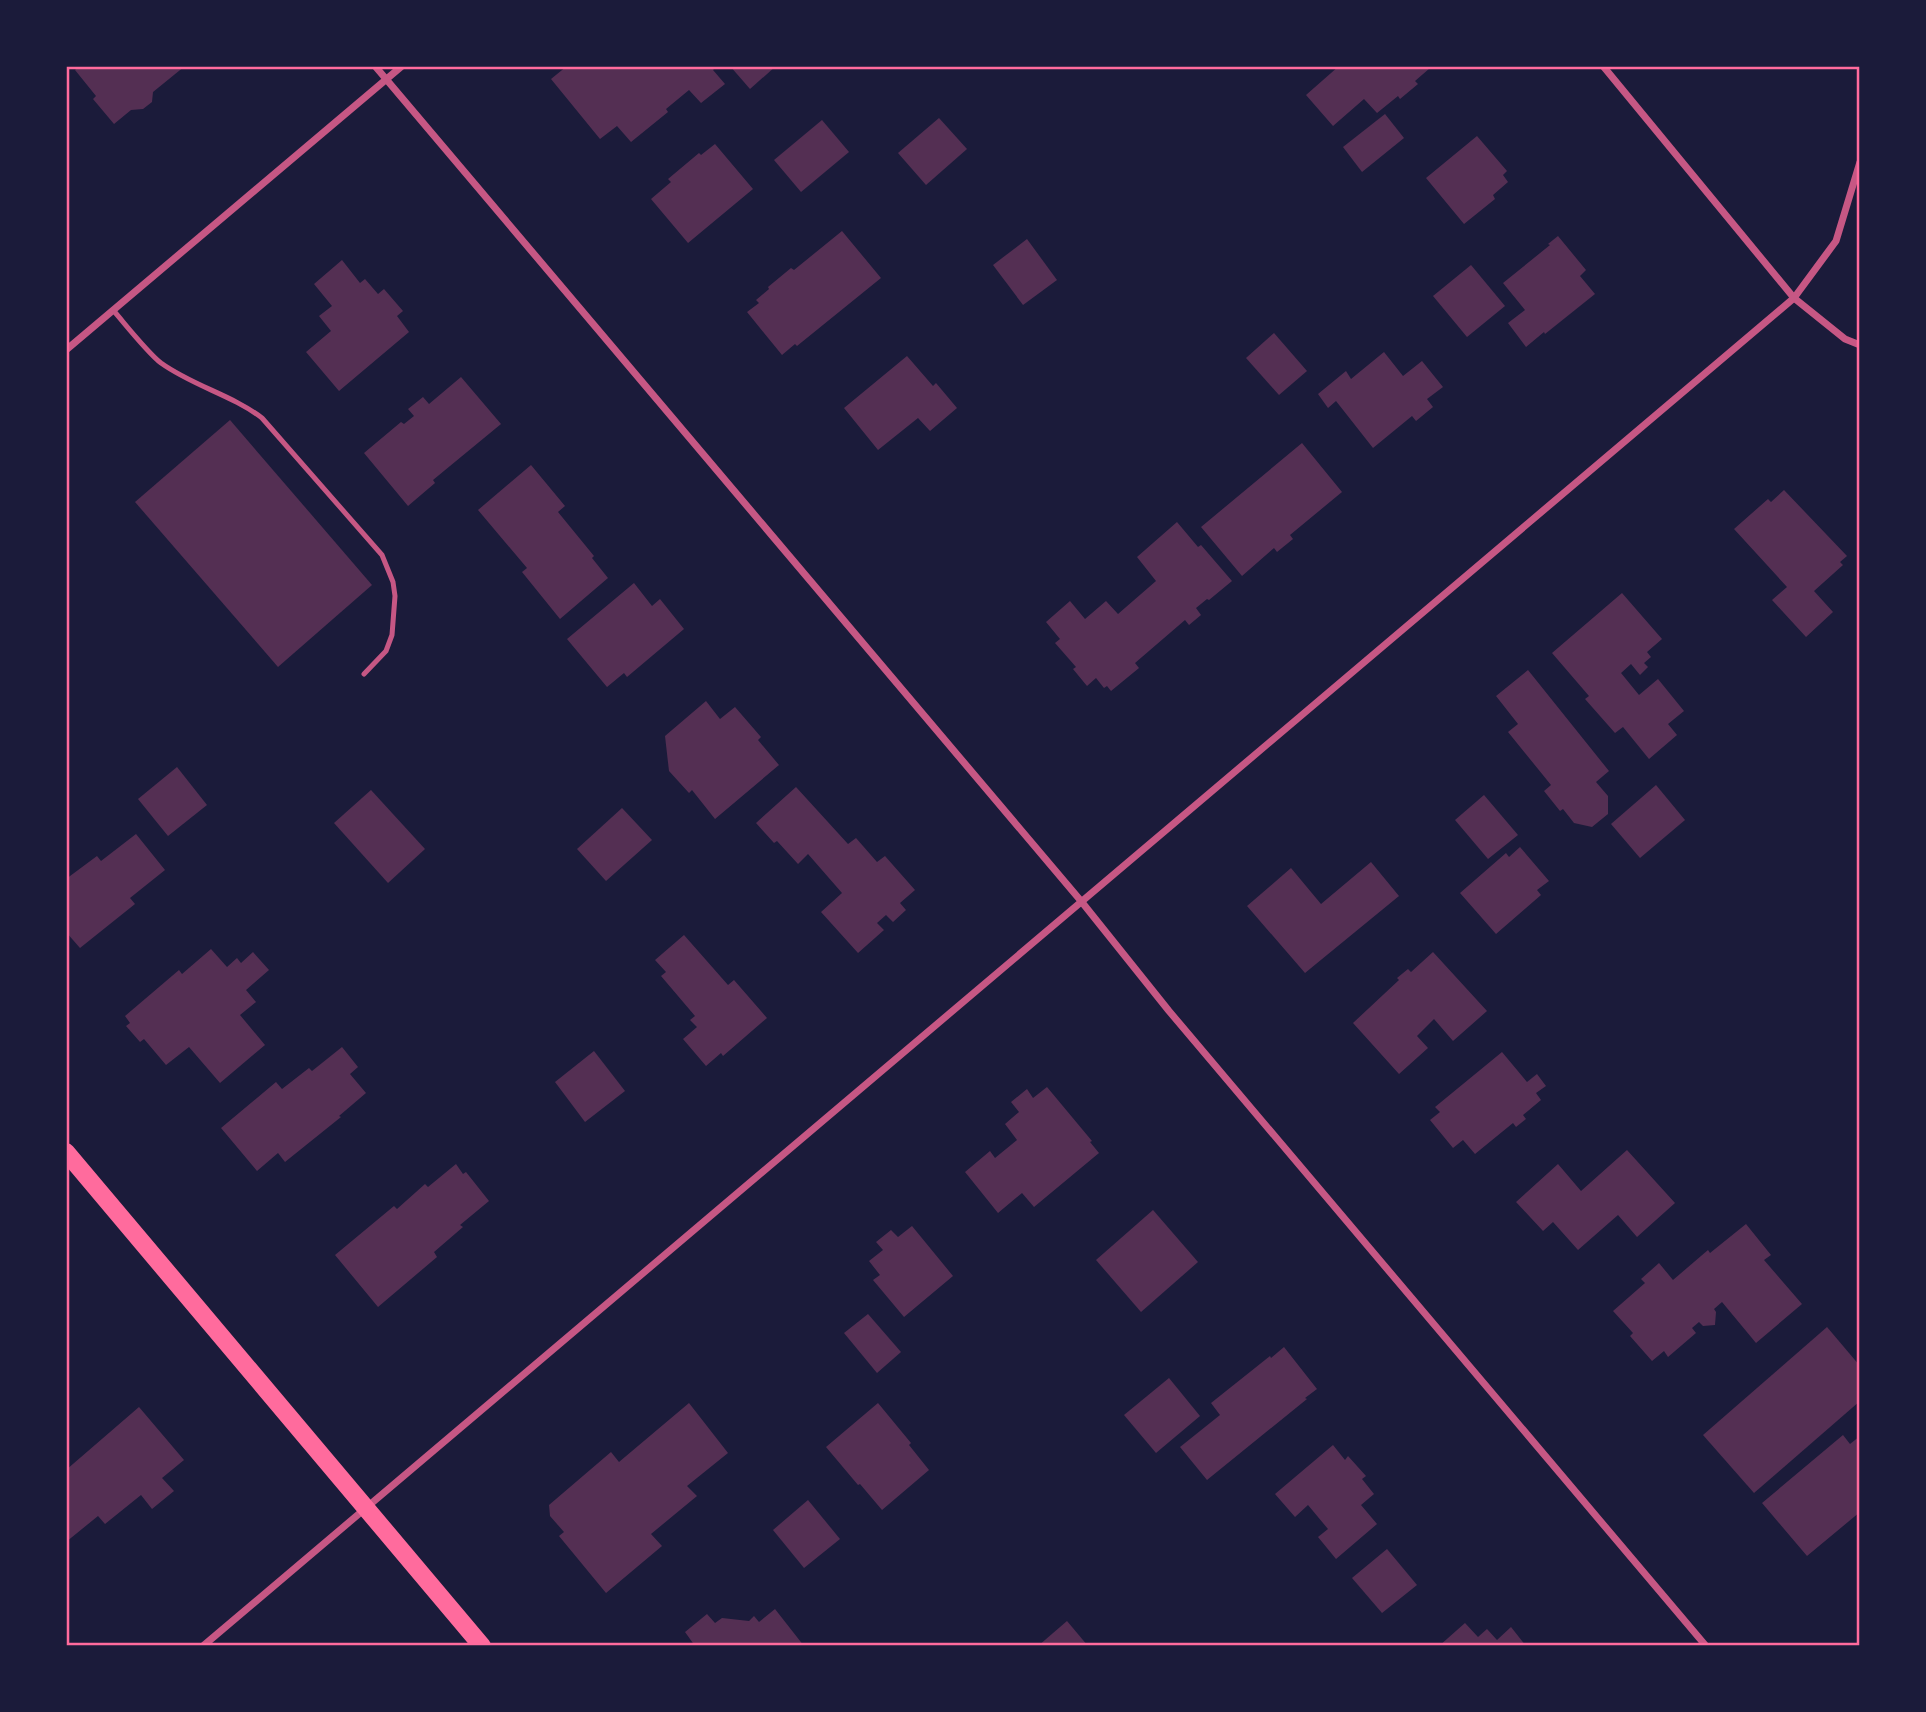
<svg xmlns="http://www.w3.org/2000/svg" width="1926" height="1712" font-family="Lato,sans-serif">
	<rect width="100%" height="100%" fill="#1b1b3a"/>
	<g fill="#542f53">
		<path d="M 79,66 L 185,66 L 153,92 L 152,102 L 143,109 L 131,110 L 114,124 L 93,99 L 96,96 L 75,70 Z"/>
		<path d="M 567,66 L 717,66 L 713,70 L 725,84 L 701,103 L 689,90 L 666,109 L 668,112 L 631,142 L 617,126 L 600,139 L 551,79 Z"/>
		<path d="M 730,66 L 776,66 L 750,89 Z"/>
		<path d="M 1339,66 L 1428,66 L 1430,68 L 1415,81 L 1418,84 L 1400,99 L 1398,96 L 1377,113 L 1364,99 L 1333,126 L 1306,95 Z"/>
		<path d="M 1385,114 L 1404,138 L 1362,172 L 1343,147 Z"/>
		<path d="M 939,118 L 967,149 L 926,185 L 898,153 Z"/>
		<path d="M 822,120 L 849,152 L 801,192 L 774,160 Z"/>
		<path d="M 1477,136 L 1507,171 L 1503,175 L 1508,182 L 1493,195 L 1495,199 L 1464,224 L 1426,178 Z"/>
		<path d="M 715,144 L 753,189 L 688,243 L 651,199 L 671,182 L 668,179 L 699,153 L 701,155 Z"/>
		<path d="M 842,231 L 881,278 L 797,346 L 795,344 L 782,355 L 747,312 L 759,303 L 756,300 L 769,289 L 768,287 L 791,268 L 794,270 Z"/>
		<path d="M 1558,236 L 1586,270 L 1580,276 L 1595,294 L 1545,334 L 1544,332 L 1526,347 L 1508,323 L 1525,310 L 1503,283 L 1550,245 L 1548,244 Z"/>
		<path d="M 1027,239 L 1057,280 L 1023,305 L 993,265 Z"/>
		<path d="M 342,260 L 360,283 L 365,279 L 378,294 L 384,289 L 403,311 L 397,316 L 409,332 L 339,391 L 306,352 L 331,331 L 319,316 L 332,306 L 314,284 Z"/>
		<path d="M 1471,265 L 1505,306 L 1467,337 L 1433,296 Z"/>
		<path d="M 1274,333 L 1307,371 L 1279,395 L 1246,358 Z"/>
		<path d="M 1384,352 L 1403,376 L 1422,361 L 1443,387 L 1427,399 L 1433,407 L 1416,421 L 1412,416 L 1373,448 L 1336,401 L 1328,408 L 1318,394 L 1346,371 L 1351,379 Z"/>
		<path d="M 907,356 L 933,386 L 936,383 L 957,408 L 930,431 L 918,418 L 878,450 L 844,408 Z"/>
		<path d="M 461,377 L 501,424 L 433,480 L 435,483 L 408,506 L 364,453 L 401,422 L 404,424 L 414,416 L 408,409 L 423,397 L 429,404 Z"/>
		<path d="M 230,420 L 372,585 L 278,667 L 135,502 Z"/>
		<path d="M 1302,443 L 1342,492 L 1290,535 L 1293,539 L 1277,552 L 1274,548 L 1242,576 L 1201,527 Z"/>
		<path d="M 531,465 L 565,506 L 558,512 L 594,556 L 592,558 L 608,578 L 560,619 L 522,572 L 527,568 L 478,510 Z"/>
		<path d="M 1784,490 L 1847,556 L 1840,562 L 1843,565 L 1814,591 L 1833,612 L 1806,637 L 1772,600 L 1787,587 L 1734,529 L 1768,499 L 1771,502 Z"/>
		<path d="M 1177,522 L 1198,547 L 1201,545 L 1232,581 L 1209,600 L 1207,599 L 1196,608 L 1201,615 L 1189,625 L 1185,620 L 1135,663 L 1139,668 L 1111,691 L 1107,686 L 1104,688 L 1096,678 L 1087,686 L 1073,669 L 1076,667 L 1055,643 L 1060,639 L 1046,622 L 1070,601 L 1085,619 L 1106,601 L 1118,614 L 1156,581 L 1137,557 Z"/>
		<path d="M 634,583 L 652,606 L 660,599 L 684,629 L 627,677 L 624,673 L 607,687 L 567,639 Z"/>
		<path d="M 1622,593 L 1662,639 L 1647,652 L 1651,657 L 1644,663 L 1648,667 L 1640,675 L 1631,664 L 1621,673 L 1639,695 L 1658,679 L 1684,711 L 1668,724 L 1677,735 L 1649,759 L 1623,727 L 1615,733 L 1585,699 L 1589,696 L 1552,653 Z"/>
		<path d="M 1528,670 L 1609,771 L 1596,782 L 1608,796 L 1608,814 L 1592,827 L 1574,823 L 1563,809 L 1560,811 L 1544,791 L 1551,785 L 1508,732 L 1518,724 L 1496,696 Z"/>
		<path d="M 706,701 L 720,719 L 735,707 L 761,737 L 758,740 L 779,765 L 715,819 L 692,790 L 689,793 L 669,771 L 665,736 Z"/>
		<path d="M 177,767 L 207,805 L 168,836 L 138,799 Z"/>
		<path d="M 1656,785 L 1685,820 L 1640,858 L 1611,824 Z"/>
		<path d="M 796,787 L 848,844 L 856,838 L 877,862 L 885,856 L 915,890 L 900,903 L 906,910 L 893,922 L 886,915 L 877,923 L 884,930 L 858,953 L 821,912 L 842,893 L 808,854 L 798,864 L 777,841 L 774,843 L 756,823 Z"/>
		<path d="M 371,790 L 425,849 L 388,883 L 334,823 Z"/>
		<path d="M 1484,795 L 1518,835 L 1488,859 L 1455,820 Z"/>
		<path d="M 622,808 L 652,840 L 606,881 L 577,849 Z"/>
		<path d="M 136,834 L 165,870 L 130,898 L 135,904 L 80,948 L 66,932 L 66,879 L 97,856 L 101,861 Z"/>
		<path d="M 1520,847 L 1549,881 L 1537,890 L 1541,895 L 1496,934 L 1460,893 L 1506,853 L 1509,857 Z"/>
		<path d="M 1371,862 L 1399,896 L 1305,973 L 1247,906 L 1291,868 L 1321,904 Z"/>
		<path d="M 684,935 L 728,985 L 734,980 L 767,1018 L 723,1056 L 721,1053 L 706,1066 L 683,1039 L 697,1027 L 690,1020 L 695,1016 L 661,976 L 666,972 L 655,960 Z"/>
		<path d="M 211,949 L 227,967 L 237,958 L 241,963 L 253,952 L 269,970 L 246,990 L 256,1002 L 240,1015 L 265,1045 L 220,1083 L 189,1047 L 166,1065 L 144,1039 L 140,1042 L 126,1026 L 130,1023 L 125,1016 L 179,970 L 182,974 Z"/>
		<path d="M 1433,952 L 1487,1011 L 1453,1041 L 1434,1019 L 1417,1036 L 1428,1048 L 1399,1074 L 1353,1023 L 1399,980 L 1397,978 L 1408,969 L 1411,972 Z"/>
		<path d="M 342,1047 L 358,1067 L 350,1074 L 366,1093 L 339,1116 L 341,1117 L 285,1162 L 278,1153 L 257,1171 L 221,1128 L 276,1082 L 282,1089 L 309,1068 L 312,1071 Z"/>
		<path d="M 594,1051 L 625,1091 L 585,1122 L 555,1082 Z"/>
		<path d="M 1502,1052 L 1527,1082 L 1537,1074 L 1546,1086 L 1536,1093 L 1541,1100 L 1523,1115 L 1526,1119 L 1516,1127 L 1513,1123 L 1475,1154 L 1463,1140 L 1453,1148 L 1430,1120 L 1440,1112 L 1435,1107 Z"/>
		<path d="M 1047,1087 L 1092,1141 L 1090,1142 L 1099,1153 L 1034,1207 L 1022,1193 L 998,1213 L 965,1172 L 990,1151 L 995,1158 L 1017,1140 L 1005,1124 L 1019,1112 L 1011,1102 L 1027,1089 L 1033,1098 Z"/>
		<path d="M 1627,1150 L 1675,1203 L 1637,1237 L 1618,1215 L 1578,1250 L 1553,1222 L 1543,1231 L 1516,1202 L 1558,1164 L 1581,1191 Z"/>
		<path d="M 456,1164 L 463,1174 L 466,1172 L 489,1201 L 460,1225 L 463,1227 L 434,1252 L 437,1257 L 378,1307 L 335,1255 L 394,1206 L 397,1209 L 425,1184 L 428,1187 Z"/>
		<path d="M 1153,1210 L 1198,1262 L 1141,1312 L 1096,1260 Z"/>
		<path d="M 1746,1224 L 1771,1255 L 1764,1260 L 1802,1304 L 1756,1343 L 1722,1302 L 1714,1309 L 1716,1312 L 1715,1325 L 1703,1326 L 1699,1322 L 1692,1328 L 1696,1333 L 1668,1357 L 1664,1351 L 1652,1361 L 1630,1336 L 1633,1333 L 1613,1311 L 1645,1283 L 1641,1279 L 1659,1263 L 1673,1280 L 1708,1250 L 1710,1253 Z"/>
		<path d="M 912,1226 L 953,1276 L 904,1317 L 873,1280 L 880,1275 L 869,1261 L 883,1250 L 876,1242 L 891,1230 L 898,1237 Z"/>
		<path d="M 868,1314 L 901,1352 L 877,1373 L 844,1333 Z"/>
		<path d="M 1827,1327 L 1860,1366 L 1860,1401 L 1754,1493 L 1703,1435 Z"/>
		<path d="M 1284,1347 L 1317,1389 L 1305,1398 L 1307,1399 L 1207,1480 L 1180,1447 L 1220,1415 L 1211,1403 L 1270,1356 L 1271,1358 Z"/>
		<path d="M 1169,1378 L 1200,1416 L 1156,1453 L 1124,1415 Z"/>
		<path d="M 689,1403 L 728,1453 L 687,1486 L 697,1496 L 651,1534 L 662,1546 L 606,1593 L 559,1536 L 564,1532 L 550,1516 L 549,1505 L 611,1452 L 619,1462 Z"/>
		<path d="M 878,1403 L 911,1443 L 909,1445 L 929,1470 L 882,1510 L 860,1484 L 858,1485 L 826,1447 Z"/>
		<path d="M 139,1407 L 184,1460 L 162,1478 L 174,1491 L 152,1509 L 141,1495 L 105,1524 L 98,1516 L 66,1542 L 66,1479 L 68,1477 L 66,1470 Z"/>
		<path d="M 1843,1435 L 1850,1444 L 1860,1436 L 1860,1512 L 1807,1556 L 1762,1503 Z"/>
		<path d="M 1333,1445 L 1345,1460 L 1348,1456 L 1366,1476 L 1362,1479 L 1374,1494 L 1361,1505 L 1377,1524 L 1336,1559 L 1318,1537 L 1328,1529 L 1308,1505 L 1295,1517 L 1275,1494 Z"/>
		<path d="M 808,1500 L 840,1539 L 804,1568 L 773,1530 Z"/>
		<path d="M 1387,1549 L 1417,1585 L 1382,1613 L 1352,1578 Z"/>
		<path d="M 775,1609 L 804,1646 L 695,1646 L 685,1632 L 707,1614 L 715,1623 L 722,1618 L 749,1621 L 754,1616 L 759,1622 Z"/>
		<path d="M 1067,1621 L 1088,1646 L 1038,1646 Z"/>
		<path d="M 1465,1623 L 1478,1637 L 1487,1629 L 1497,1640 L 1511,1627 L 1526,1646 L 1439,1646 Z"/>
	</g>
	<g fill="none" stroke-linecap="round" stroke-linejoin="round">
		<path stroke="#c65784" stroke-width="5" d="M 113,310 C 126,325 147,352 161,363 C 193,386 232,395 262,418 L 382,555 L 393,582 L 395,596 L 392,635 L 386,651 L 364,674"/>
		<g stroke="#c65784" stroke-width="7">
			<path d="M 375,66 L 1081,901 L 1169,1011 L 1706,1646"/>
			<path d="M 1603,66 L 1794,298 L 1845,339 L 1860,345"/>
			<path d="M 66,350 L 402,66"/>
			<path d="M 203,1646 L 1794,298 L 1836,241 L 1860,162"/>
		</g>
		<path stroke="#ff6b9d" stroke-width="18" d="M 66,1152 L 482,1646"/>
	</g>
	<rect width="1926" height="1712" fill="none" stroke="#1b1b3a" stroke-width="136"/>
	<rect x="68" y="68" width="1790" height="1576" fill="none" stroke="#ff6b9d" stroke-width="2.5"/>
</svg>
